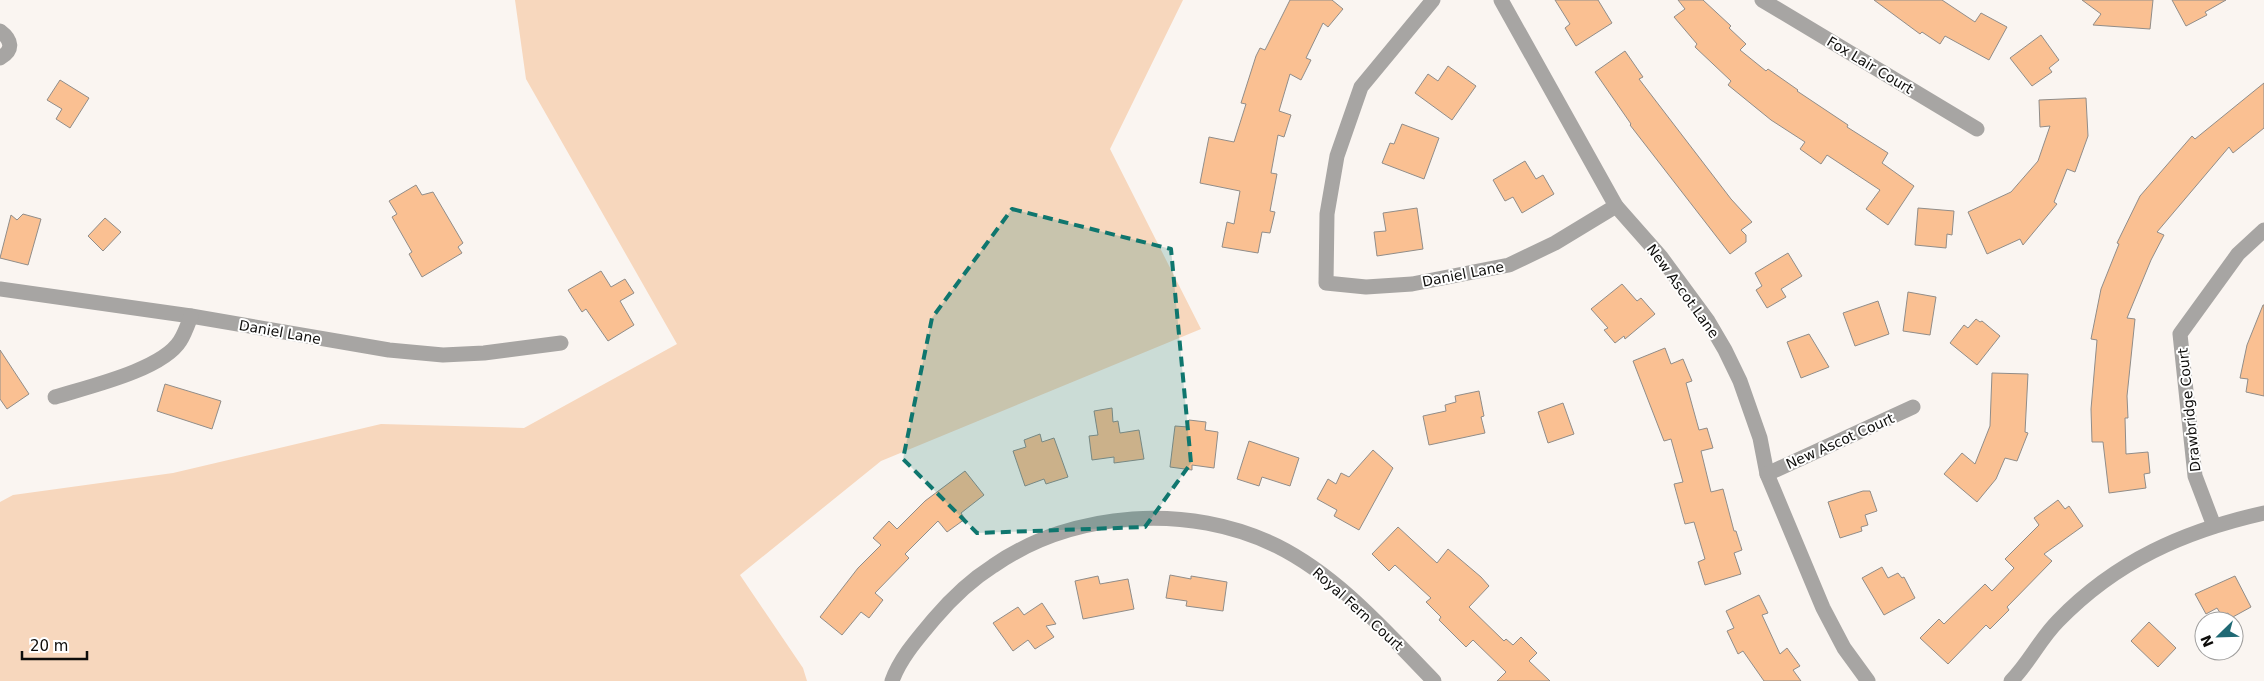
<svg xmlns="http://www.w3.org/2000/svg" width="2264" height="681" font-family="'DejaVu Sans',sans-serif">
	<rect width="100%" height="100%" fill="#faf5f1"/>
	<path fill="#f7d7bd" d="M 515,0 L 1183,0 L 1110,149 L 1201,329 L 881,461 L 740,575 L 803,668 L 807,681 L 0,681 L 0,502 L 13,495 L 173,473 L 381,424 L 524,428 L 677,344 L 526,79 Z"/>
	<g fill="#fac092" stroke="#918d89">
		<path d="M 1290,0 L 1332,0 L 1343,9 L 1328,27 L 1323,23 L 1306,58 L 1311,60 L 1301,80 L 1290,74 L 1279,111 L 1291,115 L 1284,137 L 1278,135 L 1271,173 L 1277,174 L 1270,211 L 1275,212 L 1270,233 L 1262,232 L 1258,253 L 1222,247 L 1227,222 L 1234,224 L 1240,191 L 1200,183 L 1209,137 L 1234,142 L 1246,104 L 1241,103 L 1256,56 L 1260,48 L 1265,50 Z"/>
		<path d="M 1555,0 L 1598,0 L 1612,23 L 1576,46 L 1565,28 L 1570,24 Z"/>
		<path d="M 1678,0 L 1703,0 L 1731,26 L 1729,28 L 1746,44 L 1740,50 L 1766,71 L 1768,69 L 1798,90 L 1797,91 L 1848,125 L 1847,127 L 1888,153 L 1882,163 L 1914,186 L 1888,225 L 1866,209 L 1880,190 L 1827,155 L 1821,164 L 1800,149 L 1805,142 L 1771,120 L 1728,85 L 1731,81 L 1695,47 L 1697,44 L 1674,17 L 1685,9 Z"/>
		<path d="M 1874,0 L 1942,0 L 1975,22 L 1981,13 L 2007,27 L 1989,60 L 1945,36 L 1940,44 L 1922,32 L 1920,34 Z"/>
		<path d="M 2082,0 L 2153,0 L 2150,29 L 2093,25 L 2101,14 Z"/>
		<path d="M 2172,0 L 2226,0 L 2205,12 L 2207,15 L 2186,26 Z"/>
		<path d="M 2041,35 L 2059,60 L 2049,68 L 2052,72 L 2032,86 L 2010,58 Z"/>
		<path d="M 1625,51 L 1643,77 L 1639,79 L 1731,199 L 1752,222 L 1741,230 L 1746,235 L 1746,242 L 1730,254 L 1630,125 L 1631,124 L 1595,72 Z"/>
		<path d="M 1448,66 L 1476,86 L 1452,120 L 1415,93 L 1428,74 L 1438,81 Z"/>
		<path d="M 60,80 L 89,98 L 70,128 L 56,119 L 62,109 L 47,100 Z"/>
		<path d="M 2264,83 L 2264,128 L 2233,153 L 2229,147 L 2157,232 L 2164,235 L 2151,260 L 2127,318 L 2135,319 L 2127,396 L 2128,418 L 2125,418 L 2126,454 L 2148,452 L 2150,473 L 2144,474 L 2146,488 L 2109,493 L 2103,442 L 2092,442 L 2091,409 L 2097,340 L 2091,339 L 2101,289 L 2119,244 L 2117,243 L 2140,196 L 2192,136 L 2195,139 Z"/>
		<path d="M 2086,98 L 2088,136 L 2075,172 L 2067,169 L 2054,202 L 2057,204 L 2023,245 L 2020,239 L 1987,254 L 1968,212 L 2011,192 L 2038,161 L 2050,126 L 2040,127 L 2039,100 Z"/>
		<path d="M 1402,124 L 1439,138 L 1424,179 L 1382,163 L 1390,143 L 1394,144 Z"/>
		<path d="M 1525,161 L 1536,179 L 1543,175 L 1554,194 L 1522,213 L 1513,197 L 1505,201 L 1493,180 Z"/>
		<path d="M 416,185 L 422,195 L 433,192 L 463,243 L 458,247 L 462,253 L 422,277 L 409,254 L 412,252 L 392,217 L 397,214 L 389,201 Z"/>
		<path d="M 1417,208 L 1423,249 L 1377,256 L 1374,232 L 1386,231 L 1383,213 Z"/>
		<path d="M 1918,208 L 1954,211 L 1952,235 L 1947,234 L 1946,248 L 1915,245 Z"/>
		<path d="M 23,214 L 41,219 L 28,265 L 0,258 L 11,215 L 17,220 Z"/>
		<path d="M 105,218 L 121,232 L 103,251 L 88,236 Z"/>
		<path d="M 1788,253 L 1802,276 L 1781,289 L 1786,297 L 1767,308 L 1756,290 L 1762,286 L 1755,273 Z"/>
		<path d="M 601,271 L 611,287 L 625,279 L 634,293 L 620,301 L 634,325 L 608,341 L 586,309 L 582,312 L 568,290 Z"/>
		<path d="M 1622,284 L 1637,301 L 1641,298 L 1655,314 L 1625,339 L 1624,336 L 1615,343 L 1604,330 L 1608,328 L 1591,309 Z"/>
		<path d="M 1908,292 L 1936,297 L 1930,335 L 1903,331 Z"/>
		<path d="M 1878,301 L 1889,334 L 1855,346 L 1843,313 Z"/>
		<path d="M 2263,305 L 2264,305 L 2264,396 L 2246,392 L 2248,379 L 2240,378 L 2247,345 Z"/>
		<path d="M 1976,319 L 1980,322 L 1982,321 L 2000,336 L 1977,365 L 1950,343 L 1964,325 L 1968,328 Z"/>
		<path d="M 1809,334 L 1829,367 L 1801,378 L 1787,342 Z"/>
		<path d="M 1665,348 L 1671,364 L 1683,359 L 1692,381 L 1686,383 L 1699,430 L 1707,428 L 1713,448 L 1701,451 L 1711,492 L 1723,489 L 1734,531 L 1736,531 L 1742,550 L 1734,553 L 1741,574 L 1705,585 L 1698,562 L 1705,559 L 1694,522 L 1685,524 L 1674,484 L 1683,482 L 1671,439 L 1664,441 L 1633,361 Z"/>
		<path d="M 0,350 L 29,394 L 7,409 L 0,399 Z"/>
		<path d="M 1992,373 L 2028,374 L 2025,432 L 2028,433 L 2017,461 L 2005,458 L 1996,479 L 1977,502 L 1944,474 L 1962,453 L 1975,464 L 1990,426 Z"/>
		<path d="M 165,384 L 221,401 L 212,429 L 157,411 Z"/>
		<path d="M 1479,391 L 1484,416 L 1481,417 L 1485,433 L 1429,445 L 1423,416 L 1446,411 L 1445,405 L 1456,402 L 1455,396 Z"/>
		<path d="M 1563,403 L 1574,434 L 1548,443 L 1538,412 Z"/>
		<path d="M 1112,408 L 1113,422 L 1118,421 L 1120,433 L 1139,430 L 1144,459 L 1114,463 L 1114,457 L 1092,460 L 1089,436 L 1098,435 L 1094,411 Z"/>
		<path d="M 1189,420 L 1206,422 L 1205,430 L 1218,432 L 1214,468 L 1192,465 L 1192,470 L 1170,467 L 1175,426 L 1188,427 Z"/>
		<path d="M 1040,434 L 1042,442 L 1054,438 L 1068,477 L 1046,484 L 1044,479 L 1025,486 L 1013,451 L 1026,447 L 1024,440 Z"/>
		<path d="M 1249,441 L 1299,458 L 1290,486 L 1262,477 L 1259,486 L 1237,479 Z"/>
		<path d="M 1373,450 L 1393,468 L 1359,530 L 1334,516 L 1337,510 L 1317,499 L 1328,479 L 1336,484 L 1341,473 L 1349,477 Z"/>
		<path d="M 965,471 L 984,495 L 961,513 L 965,519 L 947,532 L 938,521 L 905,554 L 909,558 L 875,593 L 883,600 L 869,618 L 861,612 L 842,635 L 820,617 L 858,568 L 881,545 L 873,538 L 889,521 L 897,529 L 925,501 Z"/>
		<path d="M 1863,491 L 1870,491 L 1877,511 L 1865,515 L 1868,525 L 1861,527 L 1862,531 L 1840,538 L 1828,502 Z"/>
		<path d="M 2058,500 L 2065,509 L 2069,506 L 2083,526 L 2044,554 L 2052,561 L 2007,607 L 2009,610 L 1990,629 L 1986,625 L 1948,664 L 1920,638 L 1939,619 L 1944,624 L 1985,584 L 1992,591 L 2014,568 L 2005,559 L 2039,525 L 2034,518 Z"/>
		<path d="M 1398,527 L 1437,563 L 1448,549 L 1481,577 L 1489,586 L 1469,607 L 1504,641 L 1506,639 L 1513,645 L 1521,637 L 1537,653 L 1529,661 L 1550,681 L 1497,681 L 1506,672 L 1473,640 L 1466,647 L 1439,620 L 1441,617 L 1426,602 L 1431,598 L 1395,565 L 1389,571 L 1372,554 Z"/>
		<path d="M 1882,567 L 1888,578 L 1898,573 L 1902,578 L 1904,577 L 1915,598 L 1884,615 L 1862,578 Z"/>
		<path d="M 1170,575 L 1191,579 L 1191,576 L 1227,582 L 1223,611 L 1186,606 L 1187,601 L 1166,598 Z"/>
		<path d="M 1098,576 L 1100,584 L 1128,579 L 1134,609 L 1083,619 L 1075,581 Z"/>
		<path d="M 2235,576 L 2251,607 L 2231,618 L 2228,613 L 2222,616 L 2217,608 L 2206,614 L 2195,594 Z"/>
		<path d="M 1759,595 L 1768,613 L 1762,615 L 1780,654 L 1787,648 L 1800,666 L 1793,670 L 1801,681 L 1764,681 L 1743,651 L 1738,654 L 1727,631 L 1734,628 L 1726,611 Z"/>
		<path d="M 1042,603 L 1056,624 L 1046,626 L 1054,637 L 1035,649 L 1028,640 L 1013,651 L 993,623 L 1018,607 L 1024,615 Z"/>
		<path d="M 2149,622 L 2176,648 L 2158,667 L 2131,641 Z"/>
	</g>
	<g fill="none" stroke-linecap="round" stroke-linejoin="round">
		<g stroke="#a7a5a3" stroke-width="15">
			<path d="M 1433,0 L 1361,87 L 1337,156 L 1327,214 L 1326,283 L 1366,287 L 1412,284 L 1509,265 L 1555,243 L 1616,206"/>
			<path d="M 1501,0 L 1616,206 L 1661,257 L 1708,321 L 1725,350 L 1740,381 L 1760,438 L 1767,474 L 1823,608 L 1844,648 L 1868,681"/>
			<path d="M 1762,0 L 1977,129"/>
			<path d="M 0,31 C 12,40 14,50 0,58"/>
			<path d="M 0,289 L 191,316 L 389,350 L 443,355 L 484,353 L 561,343"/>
			<path d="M 55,397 C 87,387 162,370 180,341 C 185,333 188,324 191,316"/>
			<path d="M 1767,474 L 1913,407"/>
			<path d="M 2214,526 L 2195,476 L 2180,334 L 2238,254 L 2264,230"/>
			<path d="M 892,681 C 900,658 919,637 934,619 C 951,599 971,580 993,566 C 1074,510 1190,503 1277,546 C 1339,577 1387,633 1434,681"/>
			<path d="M 2011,681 C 2029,663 2040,639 2058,621 C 2116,561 2184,531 2264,513"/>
		</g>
	</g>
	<path fill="#0f766e" fill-opacity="0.2" stroke="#0f766e" stroke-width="4" stroke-dasharray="10 6" stroke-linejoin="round" d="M 1012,209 L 1171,249 L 1191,463 L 1145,527 L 977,533 L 903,459 L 932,318 Z"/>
	<g text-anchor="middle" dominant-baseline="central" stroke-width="4" stroke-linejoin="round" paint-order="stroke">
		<g font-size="14" fill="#0e0d0b" stroke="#fff">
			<text transform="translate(1870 65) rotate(31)">Fox Lair Court</text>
			<text transform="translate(1463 274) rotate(-11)">Daniel Lane</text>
			<text transform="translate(1683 291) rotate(54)">New Ascot Lane</text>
			<text transform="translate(280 332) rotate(10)">Daniel Lane</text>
			<text transform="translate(2189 410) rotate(-96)">Drawbridge Court</text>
			<text transform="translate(1840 441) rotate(-24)">New Ascot Court</text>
			<text transform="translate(1358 609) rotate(42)">Royal Fern Court</text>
		</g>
	</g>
	<g transform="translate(2219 636) rotate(247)"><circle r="24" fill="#ffffff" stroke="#9f9e9d"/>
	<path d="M0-4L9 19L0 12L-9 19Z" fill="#1f6974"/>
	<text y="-8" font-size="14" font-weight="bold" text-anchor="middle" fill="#0e0d0b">N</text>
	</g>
	<path d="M22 651v8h65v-8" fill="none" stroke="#0e0d0b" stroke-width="2.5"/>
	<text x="30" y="651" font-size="15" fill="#0e0d0b" stroke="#ffffff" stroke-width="4" paint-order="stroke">20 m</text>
</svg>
